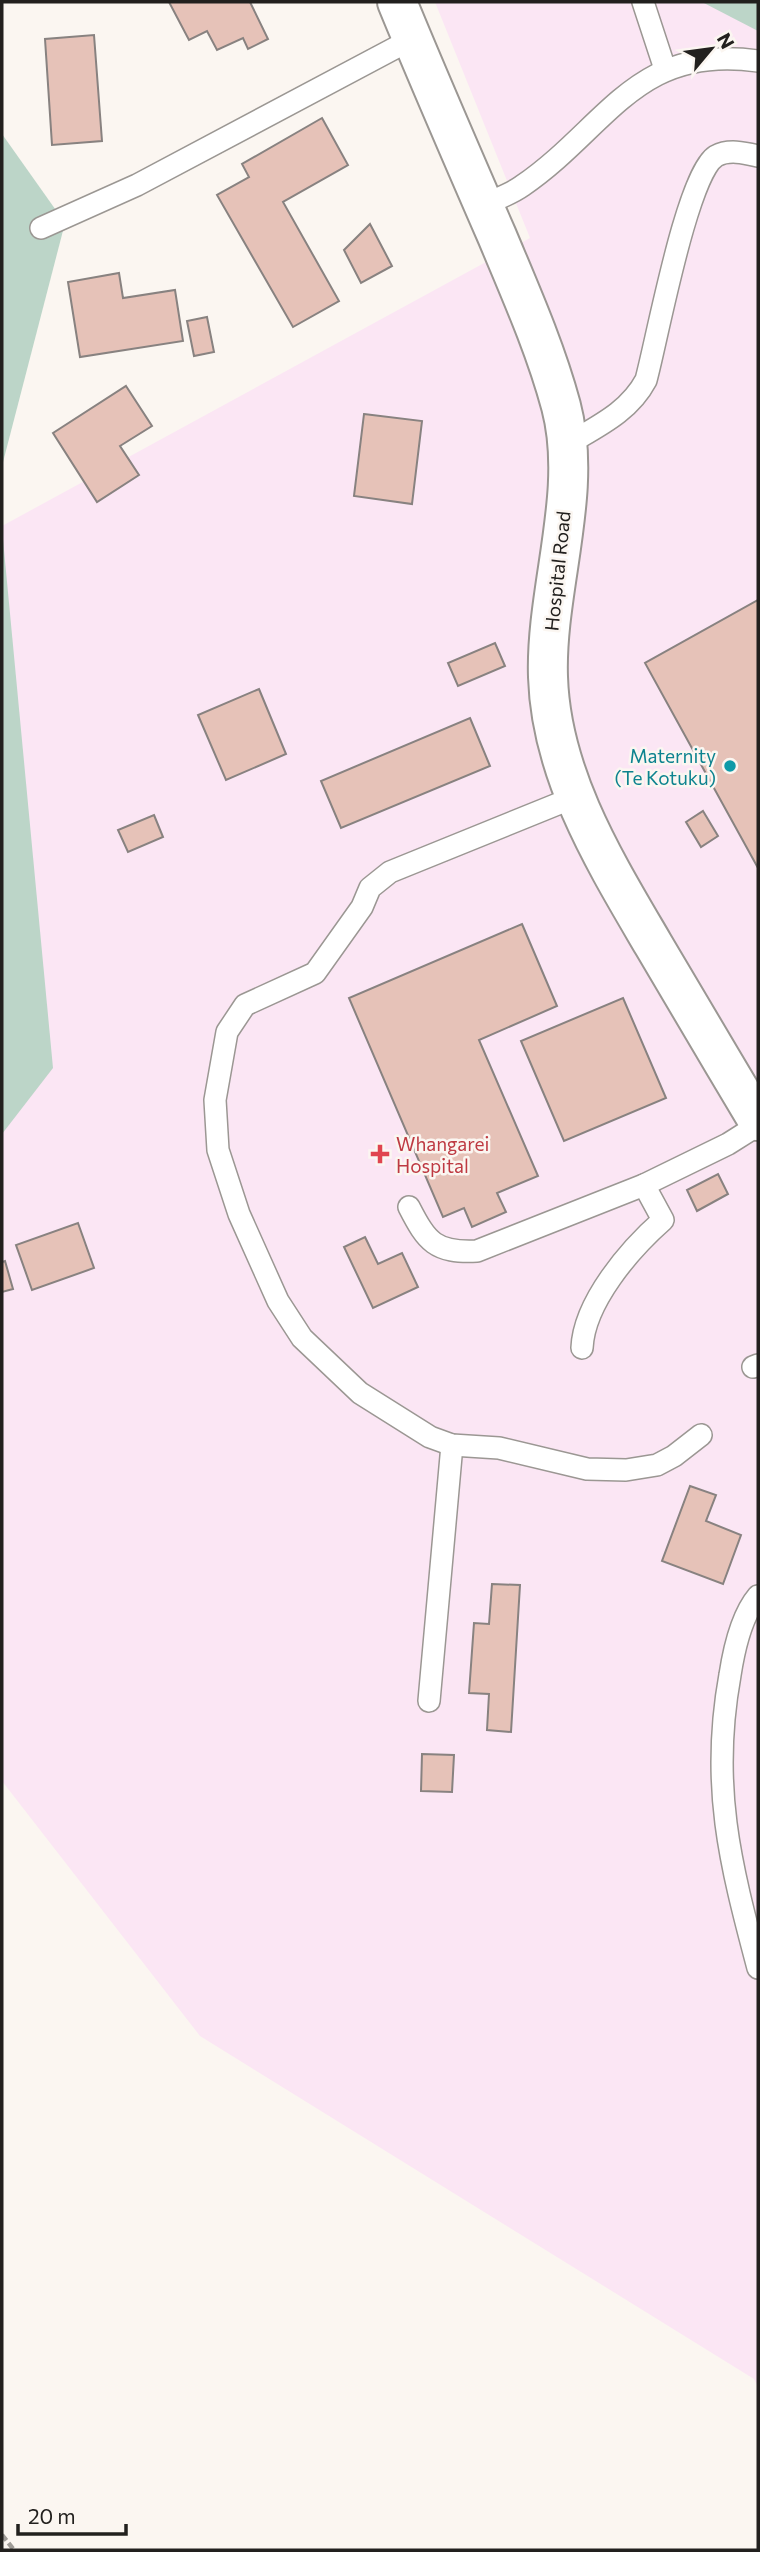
<svg xmlns="http://www.w3.org/2000/svg" width="760" height="2552" font-family="Commissioner,sans-serif">
	<rect width="100%" height="100%" fill="#fbf6f1"/>
	<path fill="#fbe6f4" d="M 435,2 L 758,2 L 758,2387 L 754,2379 L 200,2036 L 2,1781 L 2,526 L 530,238 Z"/>
	<g fill="#bcd5c8">
		<path d="M 702,2 L 758,2 L 758,31 Z"/>
		<path d="M 2,134 L 65,223 L 2,466 Z"/>
		<path d="M 2,529 L 53,1068 L 2,1134 Z"/>
	</g>
	<g fill="#e6c2b8" stroke="#888280" stroke-width="2">
		<path d="M 169,2 L 250,2 L 268,39 L 248,49 L 243,38 L 217,50 L 207,31 L 189,40 Z"/>
		<path d="M 94,35 L 102,141 L 52,145 L 45,39 Z"/>
		<path d="M 322,118 L 348,165 L 283,202 L 339,301 L 293,327 L 217,195 L 249,177 L 242,164 Z"/>
		<path d="M 370,224 L 392,266 L 361,283 L 344,250 Z"/>
		<path d="M 119,273 L 123,298 L 175,290 L 183,341 L 80,357 L 68,282 Z"/>
		<path d="M 207,317 L 214,352 L 194,356 L 187,321 Z"/>
		<path d="M 126,386 L 152,426 L 120,446 L 139,475 L 97,502 L 53,433 Z"/>
		<path d="M 364,414 L 422,421 L 412,504 L 354,496 Z"/>
		<path d="M 758,600 L 758,868 L 645,663 Z"/>
		<path d="M 495,643 L 505,666 L 458,686 L 448,663 Z"/>
		<path d="M 259,689 L 286,754 L 226,780 L 198,715 Z"/>
		<path d="M 470,718 L 490,766 L 341,828 L 321,781 Z"/>
		<path d="M 703,811 L 718,836 L 701,847 L 686,822 Z"/>
		<path d="M 154,815 L 163,837 L 128,852 L 118,830 Z"/>
		<path d="M 522,924 L 557,1006 L 479,1040 L 538,1176 L 497,1193 L 506,1212 L 472,1227 L 464,1208 L 443,1217 L 349,998 Z"/>
		<path d="M 623,998 L 666,1098 L 564,1141 L 521,1041 Z"/>
		<path d="M 718,1174 L 728,1194 L 697,1211 L 687,1190 Z"/>
		<path d="M 78,1223 L 94,1268 L 32,1290 L 16,1245 Z"/>
		<path d="M 365,1237 L 378,1264 L 402,1253 L 418,1287 L 373,1308 L 344,1247 Z"/>
		<path d="M 5,1261 L 13,1289 L 2,1292 L 2,1262 Z"/>
		<path d="M 690,1486 L 716,1495 L 706,1521 L 741,1535 L 723,1584 L 662,1561 Z"/>
		<path d="M 492,1584 L 520,1585 L 511,1732 L 487,1730 L 489,1694 L 469,1693 L 474,1623 L 489,1624 Z"/>
		<path d="M 422,1754 L 454,1755 L 452,1792 L 421,1791 Z"/>
	</g>
	<g fill="none" stroke-linecap="round" stroke-linejoin="round">
		<defs>
			<g id="lane">
				<path d="M 643,2 L 665,69"/>
				<path d="M 484,205 C 496,199 511,194 522,186 C 607,128 636,43 758,61"/>
				<path d="M 41,228 L 137,185 L 412,39"/>
				<path d="M 568,444 C 598,426 629,412 646,380 C 657,340 687,174 716,156 C 729,149 745,153 758,156"/>
				<path d="M 575,797 L 390,872 L 370,888 L 362,907 L 315,973 L 245,1005 L 227,1032 L 215,1100 L 218,1150 L 239,1214 L 278,1301 L 302,1338 L 360,1393 L 430,1437 L 452,1445 L 499,1448 L 587,1469 L 626,1470 L 657,1465 L 674,1456 L 701,1435"/>
				<path d="M 409,1207 C 427,1242 435,1253 477,1251 L 644,1185 L 728,1144 L 758,1125"/>
				<path d="M 582,1348 C 584,1302 630,1249 663,1220 L 644,1185"/>
				<path d="M 753,1367 L 758,1365"/>
				<path d="M 758,1596 C 741,1616 734,1649 730,1675 C 710,1785 730,1863 758,1968"/>
				<path d="M 429,1701 L 452,1445"/>
			</g>
			<path id="street" d="M 397,2 C 429,80 463,158 497,236 C 520,291 545,347 561,406 C 584,493 545,589 548,677 C 551,775 605,862 653,944 C 688,1004 723,1062 758,1121"/>
		</defs>
		<use href="#lane" stroke="#9b9793" stroke-width="24"/>
		<use href="#street" stroke="#9b9793" stroke-width="42"/>
		<path stroke="#9f9b97" stroke-width="4.5" stroke-dasharray="7 3.5" stroke-linecap="butt" d="M 2,2535 L 14,2550"/>
		<use href="#lane" stroke="#fff" stroke-width="21"/>
		<use href="#street" stroke="#fff" stroke-width="38"/>
	</g>
	<circle fill="#0f9aa8" stroke="#fbf6f1" stroke-width="2.5" cx="730" cy="766" r="7"/>
	<path fill="#e0444e" stroke="#fbf6f1" stroke-width="2.5" d="M376.5 1143.5h7v7h7v7h-7v7h-7v-7h-7v-7h7z"/>
	<g text-anchor="middle" dominant-baseline="central" stroke-width="5" stroke-linejoin="round" paint-order="stroke">
		<g font-size="19" fill="#22201e" stroke="#fbf6f1">
			<text transform="translate(557 571) rotate(-84)">Hospital Road</text>
		</g>
		<g font-size="19" fill="#0d838f" stroke="#fbf6f1" text-anchor="end">
			<text x="716" y="755">Maternity<tspan x="716" dy="22">(Te Kotuku)</tspan></text>
		</g>
		<g font-size="19" fill="#be3a42" stroke="#fbf6f1" text-anchor="start">
			<text x="396" y="1143">Whangarei<tspan x="396" dy="22">Hospital</tspan></text>
		</g>
	</g>
	<rect width="760" height="2552" fill="none" stroke="#22201e" stroke-width="7"/>
	<g transform="translate(711 49) rotate(61)" stroke="#fbf6f1" stroke-width="5" paint-order="stroke">
	<path d="M0-5L12 26L0 18L-12 26Z" fill="#22201e"/>
	<text y="-10" font-size="19" font-weight="bold" text-anchor="middle" fill="#22201e">N</text>
	</g>
	<path d="M18 2524v10h108v-10" fill="none" stroke="#22201e" stroke-width="3.5"/>
	<text x="28" y="2524" font-size="21" fill="#22201e" stroke="#fbf6f1" stroke-width="5" paint-order="stroke">20 m</text>
</svg>
